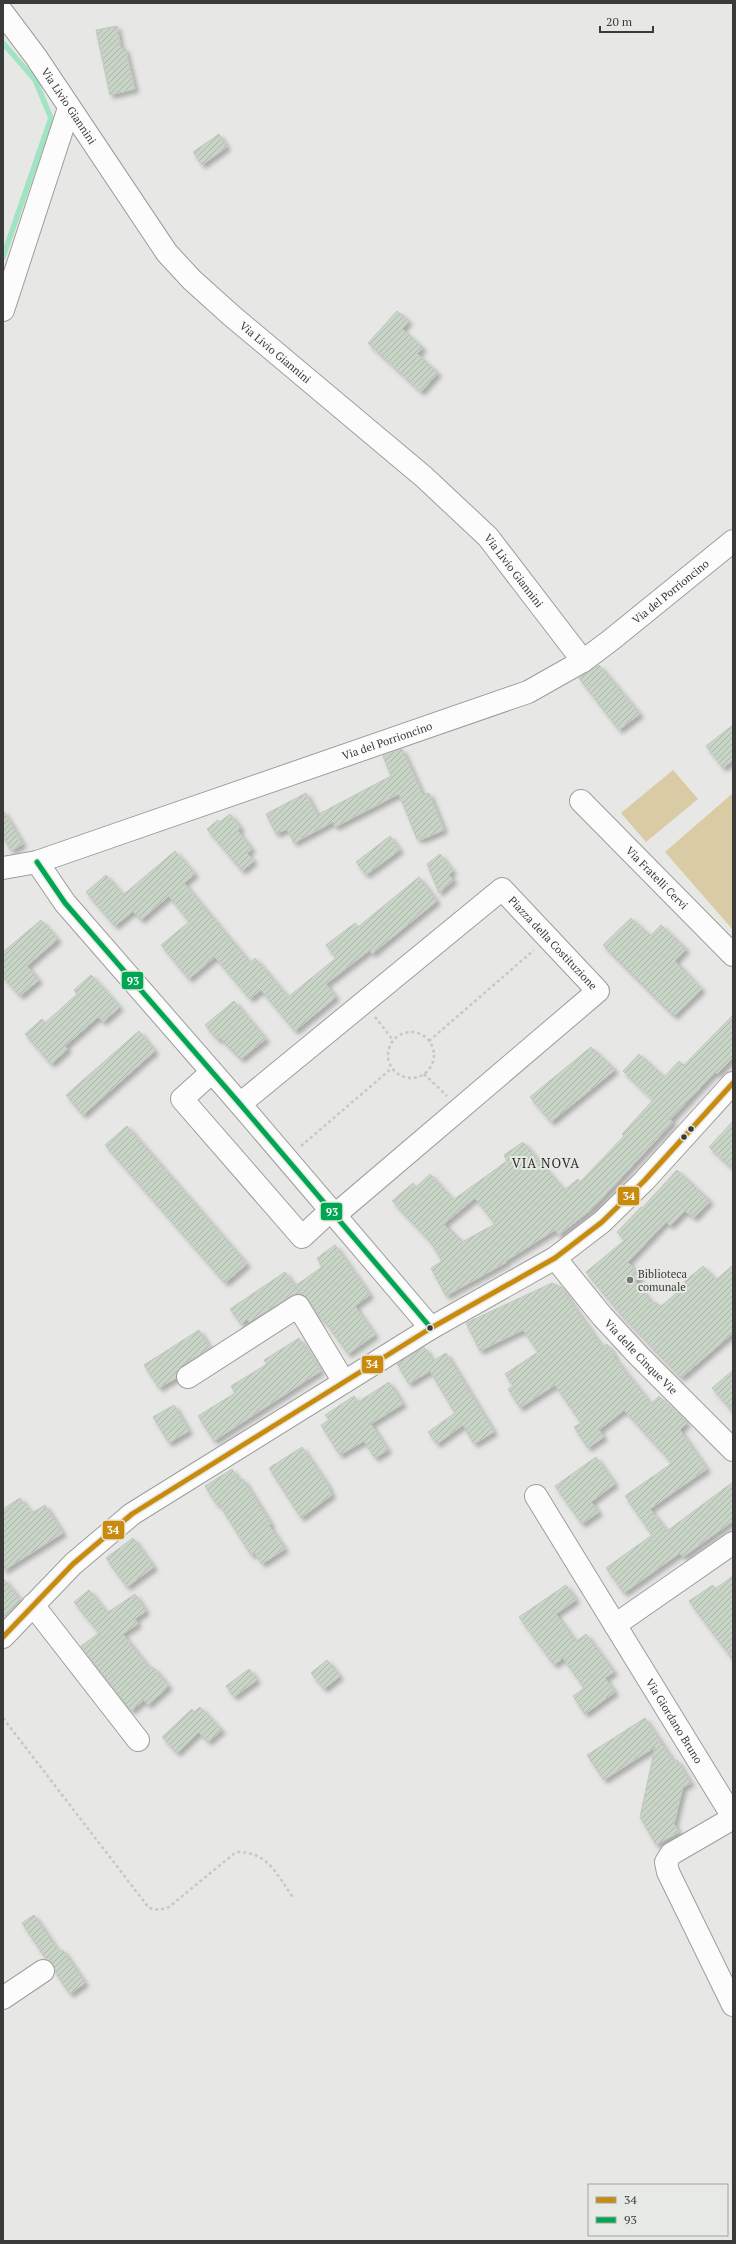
<svg xmlns="http://www.w3.org/2000/svg" width="736" height="2244" font-family="'PT Serif',serif">
	<defs>
		<pattern id="building-hatch" width="6" height="6" patternUnits="userSpaceOnUse"><rect width="6" height="6" fill="#c7d4c6"/><path d="M-1 1l2-2M0 6l6-6M5 7l2-2" fill="none" stroke="#acb7ab"/></pattern>
		<filter id="shadow"><feDropShadow dx="3.5" dy="3.5" stdDeviation="2" flood-color="#0004"/></filter>
	</defs>
	<rect width="100%" height="100%" fill="#e7e8e5"/>
	<g fill="#d9cba4">
		<path d="M 673,770 L 698,799 L 646,842 L 621,813 Z"/>
		<path d="M 733,793 L 733,930 L 665,852 Z"/>
	</g>
	<g fill="none" stroke-linecap="round" stroke-linejoin="round">
		<path stroke="#a0e4c3" stroke-width="5.5" d="M 3,43 L 35,80 L 51,118 L 3,257"/>
	</g>
	<g fill="url(#building-hatch)" stroke="#c4c5c3" fill-rule="evenodd" filter="url(#shadow)">
		<path d="M 117,26 L 121,49 L 125,48 L 135,89 L 110,95 L 96,30 Z"/>
		<path d="M 219,134 L 227,147 L 202,165 L 193,152 Z"/>
		<path d="M 397,311 L 409,321 L 402,329 L 423,348 L 417,354 L 438,373 L 421,392 L 368,343 Z"/>
		<path d="M 599,665 L 640,714 L 619,730 L 579,678 Z"/>
		<path d="M 733,725 L 733,760 L 723,768 L 706,746 Z"/>
		<path d="M 402,749 L 423,795 L 429,793 L 444,830 L 423,839 L 417,839 L 399,794 L 335,827 L 333,822 L 294,843 L 287,829 L 276,834 L 266,814 L 306,793 L 317,815 L 391,776 L 383,756 Z"/>
		<path d="M 3,810 L 23,844 L 11,851 L 3,837 Z"/>
		<path d="M 230,814 L 241,828 L 238,831 L 252,849 L 247,853 L 254,861 L 242,871 L 207,829 L 218,820 L 220,822 Z"/>
		<path d="M 390,836 L 400,850 L 366,875 L 356,862 Z"/>
		<path d="M 175,851 L 195,874 L 184,883 L 250,963 L 255,958 L 288,997 L 336,958 L 326,945 L 355,923 L 358,927 L 419,877 L 437,901 L 372,954 L 370,950 L 326,984 L 336,997 L 295,1031 L 261,990 L 250,999 L 215,957 L 189,979 L 161,945 L 189,922 L 169,896 L 141,920 L 133,911 L 115,926 L 86,892 L 106,875 L 123,895 Z"/>
		<path d="M 440,854 L 453,871 L 449,875 L 454,880 L 439,893 L 427,864 Z"/>
		<path d="M 631,918 L 650,936 L 661,925 L 686,949 L 675,961 L 702,989 L 674,1016 L 603,945 Z"/>
		<path d="M 41,920 L 58,939 L 27,966 L 39,980 L 20,996 L 3,977 L 3,952 Z"/>
		<path d="M 91,975 L 120,1007 L 103,1022 L 98,1017 L 65,1046 L 68,1049 L 51,1064 L 25,1034 L 42,1019 L 45,1023 L 77,994 L 74,990 Z"/>
		<path d="M 234,1001 L 266,1039 L 241,1059 L 220,1038 L 218,1040 L 205,1025 Z"/>
		<path d="M 733,1015 L 733,1058 L 717,1074 L 715,1072 L 670,1120 L 673,1122 L 593,1208 L 559,1235 L 555,1230 L 506,1261 L 507,1262 L 446,1296 L 431,1268 L 442,1261 L 430,1241 L 392,1201 L 413,1183 L 416,1187 L 430,1174 L 453,1200 L 507,1161 L 504,1155 L 523,1142 L 564,1190 L 578,1179 L 580,1182 L 624,1136 L 622,1134 L 653,1100 L 623,1071 L 639,1054 L 664,1077 L 679,1061 L 684,1065 ZM 475,1198 L 495,1224 L 462,1242 L 444,1224 Z"/>
		<path d="M 139,1031 L 155,1051 L 83,1115 L 66,1095 Z"/>
		<path d="M 591,1047 L 615,1070 L 551,1122 L 530,1097 Z"/>
		<path d="M 733,1121 L 733,1169 L 709,1147 Z"/>
		<path d="M 127,1126 L 247,1264 L 225,1283 L 105,1145 Z"/>
		<path d="M 677,1170 L 710,1201 L 694,1218 L 685,1211 L 670,1226 L 666,1222 L 628,1262 L 641,1277 L 635,1281 L 653,1304 L 656,1302 L 660,1307 L 687,1284 L 684,1282 L 703,1266 L 716,1280 L 733,1265 L 733,1333 L 681,1378 L 622,1316 L 586,1272 L 625,1240 L 617,1232 L 641,1207 L 642,1208 Z"/>
		<path d="M 335,1245 L 370,1295 L 355,1306 L 375,1335 L 348,1354 L 324,1320 L 322,1321 L 309,1300 L 301,1294 L 295,1286 L 322,1267 L 317,1258 Z"/>
		<path d="M 285,1272 L 300,1294 L 291,1296 L 249,1322 L 247,1319 L 241,1324 L 230,1309 Z"/>
		<path d="M 552,1283 L 561,1287 L 602,1347 L 607,1344 L 615,1356 L 614,1357 L 651,1404 L 659,1396 L 687,1423 L 680,1430 L 707,1469 L 650,1509 L 667,1531 L 733,1482 L 733,1521 L 683,1557 L 680,1553 L 624,1593 L 606,1568 L 652,1535 L 625,1496 L 672,1463 L 624,1410 L 599,1430 L 604,1437 L 588,1448 L 574,1427 L 581,1423 L 555,1385 L 520,1408 L 508,1389 L 513,1386 L 505,1374 L 538,1352 L 523,1330 L 480,1351 L 466,1323 Z"/>
		<path d="M 199,1330 L 210,1348 L 181,1366 L 177,1372 L 176,1378 L 159,1388 L 144,1365 Z"/>
		<path d="M 299,1338 L 321,1371 L 214,1441 L 198,1416 L 235,1393 L 231,1386 L 267,1364 L 264,1360 Z"/>
		<path d="M 424,1347 L 433,1361 L 446,1353 L 494,1432 L 474,1444 L 463,1425 L 437,1444 L 428,1432 L 455,1413 L 430,1371 L 409,1384 L 397,1364 Z"/>
		<path d="M 733,1370 L 733,1412 L 712,1388 Z"/>
		<path d="M 389,1382 L 403,1404 L 371,1424 L 388,1450 L 375,1458 L 364,1441 L 340,1455 L 321,1425 L 329,1420 L 325,1415 L 354,1396 L 358,1402 Z"/>
		<path d="M 174,1405 L 189,1431 L 169,1443 L 153,1417 Z"/>
		<path d="M 302,1447 L 327,1484 L 332,1495 L 301,1518 L 269,1468 Z"/>
		<path d="M 596,1457 L 615,1484 L 591,1502 L 599,1512 L 582,1524 L 555,1486 Z"/>
		<path d="M 232,1469 L 240,1481 L 243,1479 L 271,1524 L 269,1525 L 285,1549 L 262,1564 L 255,1553 L 251,1555 L 219,1504 L 217,1505 L 205,1486 Z"/>
		<path d="M 20,1498 L 32,1513 L 45,1505 L 63,1533 L 3,1571 L 3,1509 Z"/>
		<path d="M 133,1538 L 154,1567 L 127,1587 L 106,1558 Z"/>
		<path d="M 733,1576 L 733,1660 L 689,1601 L 713,1585 L 715,1589 Z"/>
		<path d="M 3,1578 L 21,1600 L 3,1619 Z"/>
		<path d="M 566,1585 L 576,1600 L 556,1614 L 576,1642 L 586,1634 L 614,1672 L 605,1678 L 615,1692 L 585,1714 L 573,1696 L 584,1688 L 563,1658 L 554,1665 L 519,1617 Z"/>
		<path d="M 89,1590 L 107,1613 L 135,1594 L 146,1611 L 135,1619 L 138,1624 L 123,1634 L 150,1669 L 153,1667 L 169,1686 L 148,1705 L 144,1700 L 131,1711 L 81,1646 L 99,1633 L 74,1602 Z"/>
		<path d="M 327,1660 L 340,1676 L 324,1689 L 311,1673 Z"/>
		<path d="M 249,1669 L 257,1680 L 234,1697 L 226,1686 Z"/>
		<path d="M 200,1707 L 222,1730 L 208,1742 L 199,1732 L 177,1753 L 162,1737 L 192,1709 L 194,1712 Z"/>
		<path d="M 645,1718 L 674,1762 L 677,1760 L 691,1783 L 683,1787 L 674,1824 L 679,1832 L 656,1845 L 640,1817 L 655,1747 L 604,1780 L 587,1755 Z"/>
		<path d="M 34,1915 L 59,1952 L 63,1950 L 85,1983 L 70,1994 L 55,1972 L 53,1964 L 46,1959 L 22,1923 Z"/>
	</g>
	<g fill="none" stroke-linecap="round" stroke-linejoin="round">
		<defs>
			<g id="minor">
				<path id="s1" d="M 3,13 L 36,57 L 167,253 L 192,280 L 232,316 L 424,477 L 488,537 L 583,661"/>
				<path d="M 3,310 L 69,108"/>
				<path id="s2" d="M 581,801 L 733,955"/>
				<path d="M 37,862 L 65,903 L 240,1104 L 431,1328"/>
				<path id="s3" d="M 3,868 L 37,862 L 528,692 L 583,661 L 611,640 L 733,541"/>
				<path d="M 212,1072 L 182,1099 L 302,1237 L 331,1210"/>
				<path id="s4" d="M 240,1104 L 502,889 L 598,991 L 335,1215"/>
				<path id="s5" d="M 555,1258 L 602,1316 L 638,1355 L 733,1450"/>
				<path d="M 188,1377 L 298,1306 L 344,1382"/>
				<path id="s6" d="M 536,1496 L 733,1817"/>
				<path d="M 33,1605 L 138,1740"/>
				<path d="M 615,1625 L 733,1543"/>
				<path d="M 3,1637 L 73,1564 L 132,1514 L 431,1328 L 555,1258 L 602,1222 L 644,1181 L 733,1083"/>
				<path d="M 733,1818 L 671,1854 L 666,1862 L 668,1872 L 733,2005"/>
				<path d="M 3,1998 L 43,1971"/>
			</g>
		</defs>
		<use href="#minor" stroke="#9d9e9c" stroke-width="24"/>
		<g stroke="#c7c7c6" stroke-width="2.5" stroke-dasharray="3 3" stroke-linecap="butt">
			<path d="M 375,1017 L 393,1040"/>
			<circle cx="411" cy="1055" r="23"/>
			<path d="M 429,1041 L 534,950"/>
			<path d="M 424,1074 L 447,1096"/>
			<path d="M 301,1146 L 392,1068"/>
			<path d="M 3,1718 L 149,1908 L 159,1910 L 169,1907 L 236,1852 C 268,1851 277,1875 294,1899"/>
		</g>
		<use href="#minor" stroke="#fbfcfb" stroke-width="22"/>
		<defs>
			<path id="bus-1" d="M 3,1637 L 73,1564 L 132,1514 L 431,1328 L 555,1258 L 602,1222 L 644,1181 L 733,1083"/>
			<path id="bus-2" d="M 37,862 L 65,903 L 240,1104 L 431,1328"/>
		</defs>
		<use href="#bus-1" stroke="#e7e9e4" stroke-width="8"/>
		<use href="#bus-2" stroke="#e7e9e4" stroke-width="8"/>
		<use href="#bus-1" stroke="#c88b0e" stroke-width="5"/>
		<use href="#bus-2" stroke="#00a651" stroke-width="5"/>
	</g>
	<g fill="#3a3b39" stroke="#e7e9e4" stroke-width="1.5">
		<circle cx="691" cy="1129" r="3.5"/>
		<circle cx="684" cy="1137" r="3.5"/>
		<circle cx="430" cy="1328" r="3.5"/>
	</g>
	<circle fill="#777875" stroke="#e7e9e4" stroke-width="1.5" cx="630" cy="1280" r="4"/>
	<g text-anchor="middle" dominant-baseline="central" stroke-width="4" stroke-linejoin="round" paint-order="stroke">
		<g font-size="11" fill="#3a3b39" stroke="#e7e9e4">
			<text stroke="none"><textPath href="#s1" startOffset="114">Via Livio Giannini</textPath></text>
			<text stroke="none"><textPath href="#s1" startOffset="438">Via Livio Giannini</textPath></text>
			<text stroke="none"><textPath href="#s1" startOffset="762">Via Livio Giannini</textPath></text>
			<text stroke="none"><textPath href="#s3" startOffset="729">Via del Porrioncino</textPath></text>
			<text stroke="none"><textPath href="#s3" startOffset="405">Via del Porrioncino</textPath></text>
			<text stroke="none"><textPath href="#s2" startOffset="108">Via Fratelli Cervi</textPath></text>
			<text stroke="none"><textPath href="#s4" startOffset="413">Piazza della Costituzione</textPath></text>
			<text stroke="none"><textPath href="#s5" startOffset="131">Via delle Cinque Vie</textPath></text>
			<text stroke="none"><textPath href="#s6" startOffset="264">Via Giordano Bruno</textPath></text>
		</g>
		<g font-size="11" fill="#3a3b39" stroke="#e7e9e4" text-anchor="start">
			<text x="638" y="1274">Biblioteca<tspan x="638" dy="13">comunale</tspan></text>
		</g>
		<g font-size="13" letter-spacing="1" fill="#2b2c29" stroke="#e7e9e4">
			<text x="546" y="1163">VIA NOVA</text>
		</g>
	</g>
	<g stroke="#e7e9e4" stroke-width="1.5">
		<rect x="121" y="971" width="23" height="19" rx="4" fill="#00a651"/>
		<rect x="617" y="1186" width="23" height="20" rx="4" fill="#c88b0e"/>
		<rect x="320" y="1202" width="23" height="19" rx="4" fill="#00a651"/>
		<rect x="361" y="1355" width="23" height="19" rx="4" fill="#c88b0e"/>
		<rect x="102" y="1520" width="23" height="20" rx="4" fill="#c88b0e"/>
	</g>
	<g font-size="11" text-anchor="middle" font-weight="bold" fill="#fff">
		<text x="133" y="985">93</text>
		<text x="629" y="1200">34</text>
		<text x="332" y="1216">93</text>
		<text x="372" y="1368">34</text>
		<text x="113" y="1534">34</text>
	</g>
	<rect width="736" height="2244" fill="none" stroke="#3a3b39" stroke-width="8"/>
	<rect x="588" y="2184" width="140" height="52" fill="#e7e9e4" stroke="#a2a3a0"/>
	<rect x="596" y="2197" width="20" height="6" fill="#c88b0e" stroke="#a2a3a0"/>
	<text x="624" y="2204" font-size="12" fill="#3a3b39">34</text>
	<rect x="596" y="2217" width="20" height="6" fill="#00a651" stroke="#a2a3a0"/>
	<text x="624" y="2224" font-size="12" fill="#3a3b39">93</text>
	<path d="M600 26v6h53v-6" fill="none" stroke="#3a3b39" stroke-width="2"/>
	<text x="606" y="26" font-size="12" fill="#3a3b39" stroke="#e7e9e4" stroke-width="3" paint-order="stroke">20 m</text>
</svg>
